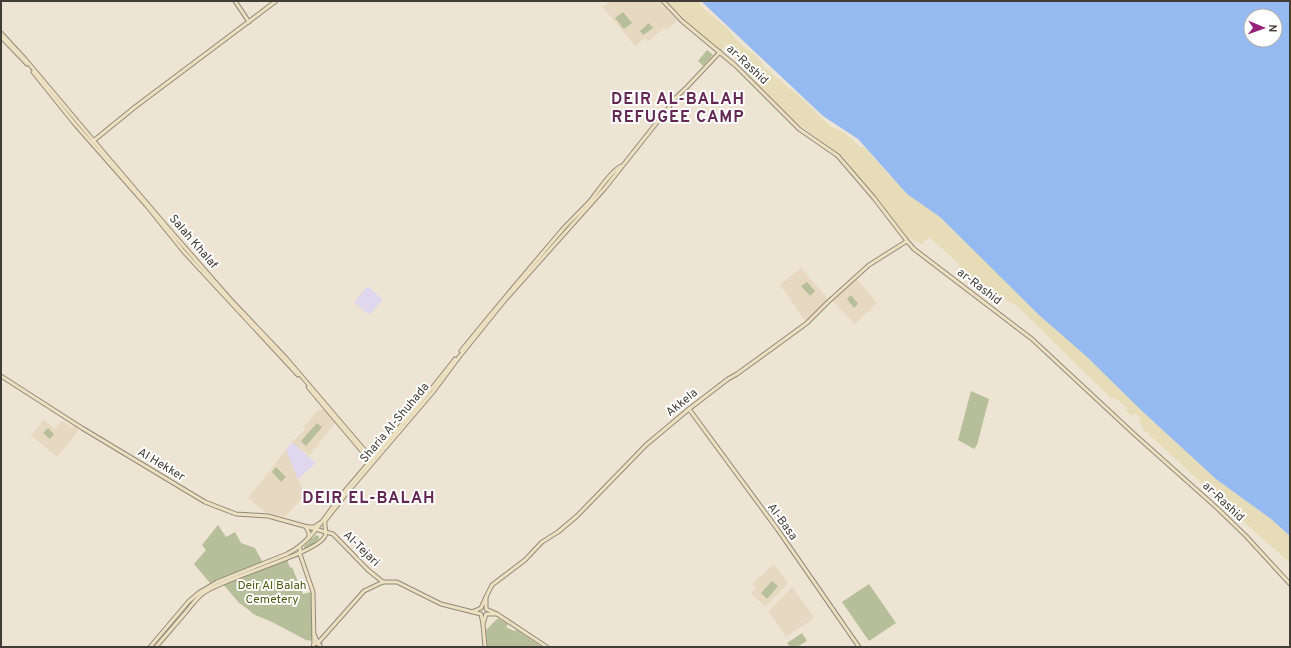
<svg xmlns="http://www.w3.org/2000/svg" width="1291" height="648" font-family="Overpass,sans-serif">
	<rect width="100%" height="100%" fill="#eee4d3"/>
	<g fill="#e6d8c1">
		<path d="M 610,1 L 659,1 L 677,21 L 666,30 L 664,28 L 648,41 L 645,38 L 635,46 L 603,7 Z"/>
		<path d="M 801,268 L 828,299 L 806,322 L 780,285 Z"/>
		<path d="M 856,278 L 877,303 L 855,324 L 832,300 Z"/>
		<path d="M 324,409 L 335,423 L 309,456 L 292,442 L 305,429 L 304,427 L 317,411 Z"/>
		<path d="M 44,420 L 55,429 L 62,421 L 72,428 L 74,426 L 79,430 L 57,457 L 31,435 Z"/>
		<path d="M 286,450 L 304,493 L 304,496 L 285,517 L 266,513 L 248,498 Z"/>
		<path d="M 774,564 L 788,583 L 765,607 L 751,593 L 756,588 L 753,583 Z"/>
		<path d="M 792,587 L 814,618 L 786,637 L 774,619 L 768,612 Z"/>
	</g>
	<g fill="#dfd7ed">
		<path d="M 368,286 L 383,300 L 369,315 L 354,302 Z"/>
		<path d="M 292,442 L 316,463 L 298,479 L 286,450 Z"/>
	</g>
	<g fill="#b6bf99">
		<path d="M 623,12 L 632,23 L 624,29 L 615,18 Z"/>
		<path d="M 649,23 L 653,28 L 643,35 L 640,31 Z"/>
		<path d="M 707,50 L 713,55 L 703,66 L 698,61 Z"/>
		<path d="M 807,282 L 815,291 L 810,296 L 801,286 Z"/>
		<path d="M 851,295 L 858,304 L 854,308 L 847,299 Z"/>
		<path d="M 971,391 L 989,399 L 977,445 L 974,449 L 958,440 Z"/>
		<path d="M 317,423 L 322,427 L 306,446 L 301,441 Z"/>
		<path d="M 48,428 L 54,434 L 50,439 L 43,433 Z"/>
		<path d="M 276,467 L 286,477 L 281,482 L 272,472 Z"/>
		<path d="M 218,525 L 226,537 L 235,532 L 241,543 L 255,548 L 263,563 L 210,583 L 194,564 L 206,550 L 202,545 Z"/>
		<path d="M 316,535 L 319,536 L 319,539 L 307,549 L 304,549 L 304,546 Z"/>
		<path d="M 287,559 L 290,568 L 292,567 L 303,594 L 311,592 L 313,641 L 306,640 L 272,622 L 253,614 L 249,610 L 239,603 L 223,584 Z"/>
		<path d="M 772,581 L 778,586 L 767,599 L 761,593 Z"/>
		<path d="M 869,584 L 896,623 L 869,641 L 842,602 Z"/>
		<path d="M 498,618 L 508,624 L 506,627 L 514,631 L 516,630 L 542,647 L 487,647 L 486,630 Z"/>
		<path d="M 802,633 L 807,641 L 797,647 L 790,647 L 787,643 Z"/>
	</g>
	<path fill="#e6dcb7" d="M 666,1 L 697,1 L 704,9 L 728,29 L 735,39 L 758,58 L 764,67 L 800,97 L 830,126 L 846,134 L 860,147 L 864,147 L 907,194 L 940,217 L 1039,315 L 1086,356 L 1142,411 L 1216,479 L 1271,519 L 1290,536 L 1290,563 L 1243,521 L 1142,428 L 1142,425 L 1139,421 L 1141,419 L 1135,413 L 1132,416 L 1126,411 L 1127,408 L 1114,397 L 1112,399 L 1016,305 L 994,294 L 983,293 L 961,271 L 959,264 L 929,237 L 922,244 L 908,238 L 844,158 L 846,156 L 843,157 L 797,123 L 745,71 L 750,66 L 731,45 L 728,44 L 721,50 L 693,28 Z"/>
	<path fill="#94baf1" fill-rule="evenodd" d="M 701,1 L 1290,1 L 1290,536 L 1271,519 L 1216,479 L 1142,411 L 1086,356 L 1039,315 L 940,217 L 907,194 L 858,139 L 823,116 ZM 1251,16 L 1275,16 L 1275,40 L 1251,40 Z"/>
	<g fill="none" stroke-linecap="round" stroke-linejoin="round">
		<defs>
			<g id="secondary">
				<path d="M 235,1 L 249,22"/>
				<path d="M 663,1 L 682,21 L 736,66 L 799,129 L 838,156 L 874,198 L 907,241 L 914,249 L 1032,339 L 1133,433 L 1217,508 L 1246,536 L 1290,584"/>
				<path d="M 1,33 L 25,59 L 110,160 L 168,228 L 230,299 L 286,358 L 373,460"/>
				<path d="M 1,37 L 27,64"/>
				<path d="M 33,72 L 74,123 L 147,206 L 184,252 L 298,375"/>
				<path d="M 92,142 L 135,107 L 276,1"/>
				<path d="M 461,351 C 494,310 528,270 562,230 C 571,220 581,211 590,201 C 596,194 614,167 622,166"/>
				<path d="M 1,376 L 82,428 L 205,502 L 236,514 L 268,516 L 333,534 L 368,570 L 383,582"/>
				<path d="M 308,387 L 371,462"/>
				<path d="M 689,409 L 778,530 L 859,647"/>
				<path d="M 309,538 L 309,533 L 306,527 L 314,527 L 320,523"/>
				<path d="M 300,547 L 300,554 L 313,592 L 314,644"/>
				<path d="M 486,597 L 492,585 L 525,560 L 542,542 L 558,532 L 577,516 L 646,445 L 689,409 L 728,379 L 737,374 L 807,323 L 828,302 L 869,265 L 907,241"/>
				<path d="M 497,614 L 547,647"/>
				<path d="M 483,624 L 485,647"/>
				<path d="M 314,634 L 318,643 L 364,591 L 383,582 L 397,582 L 441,604 L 481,614 L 483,624 L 486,614 L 497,614 L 486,609 L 486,597 L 481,608 L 472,612"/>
				<path d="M 150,647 L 189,601 L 200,592 L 217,582 L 287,554 C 313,541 326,514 344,492 C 381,448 420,405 455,359"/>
				<path d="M 156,647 C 166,635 176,624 186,612 C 191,606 196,599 202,594 C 224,577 317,554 325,536 C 327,531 324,526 325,521 L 346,494 L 433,392 L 459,357 L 505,300 L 605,188 L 670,106 L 671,102 L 687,87 L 720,52"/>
				<path d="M 313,647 L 314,644 L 316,643 L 320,645"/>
			</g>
		</defs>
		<use href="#secondary" stroke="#938a7b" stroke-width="5"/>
		<use href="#secondary" stroke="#ece0c0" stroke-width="3"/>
	</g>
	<g text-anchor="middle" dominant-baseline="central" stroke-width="4" stroke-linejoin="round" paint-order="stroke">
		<g font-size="12" fill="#403d36" stroke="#fff">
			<text transform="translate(747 65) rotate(43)">ar-Rashid</text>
			<text transform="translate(193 242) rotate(49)">Salah Khalaf</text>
			<text transform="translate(979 287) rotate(37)">ar-Rashid</text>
			<text transform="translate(682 403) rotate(-39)">Akkela</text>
			<text transform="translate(395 423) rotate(-50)">Sharia Al-Shuhada</text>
			<text transform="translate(161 465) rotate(31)">Al Hekker</text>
			<text transform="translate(1223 502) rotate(43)">ar-Rashid</text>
			<text transform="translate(782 522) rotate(54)">Al-Basa</text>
			<text transform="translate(361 549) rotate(44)">Al-Tejari</text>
		</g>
		<g font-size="12" fill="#4f5b12" stroke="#fff">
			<text x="272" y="586">Deir Al Balah<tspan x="272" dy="14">Cemetery</tspan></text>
		</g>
		<g font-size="16" font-weight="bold" letter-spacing="1" fill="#632953" stroke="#fff">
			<text x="678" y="100">DEIR AL-BALAH<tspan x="678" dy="18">REFUGEE CAMP</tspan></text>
			<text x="369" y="499">DEIR EL-BALAH</text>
		</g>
	</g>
	<rect width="1291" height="648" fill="none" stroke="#403d36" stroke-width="4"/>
	<g transform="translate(1263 28) rotate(92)"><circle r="19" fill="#ffffff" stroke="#b3b1af"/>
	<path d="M0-3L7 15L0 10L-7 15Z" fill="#97207b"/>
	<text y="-6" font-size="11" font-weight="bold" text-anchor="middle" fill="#403d36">N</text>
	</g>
</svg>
